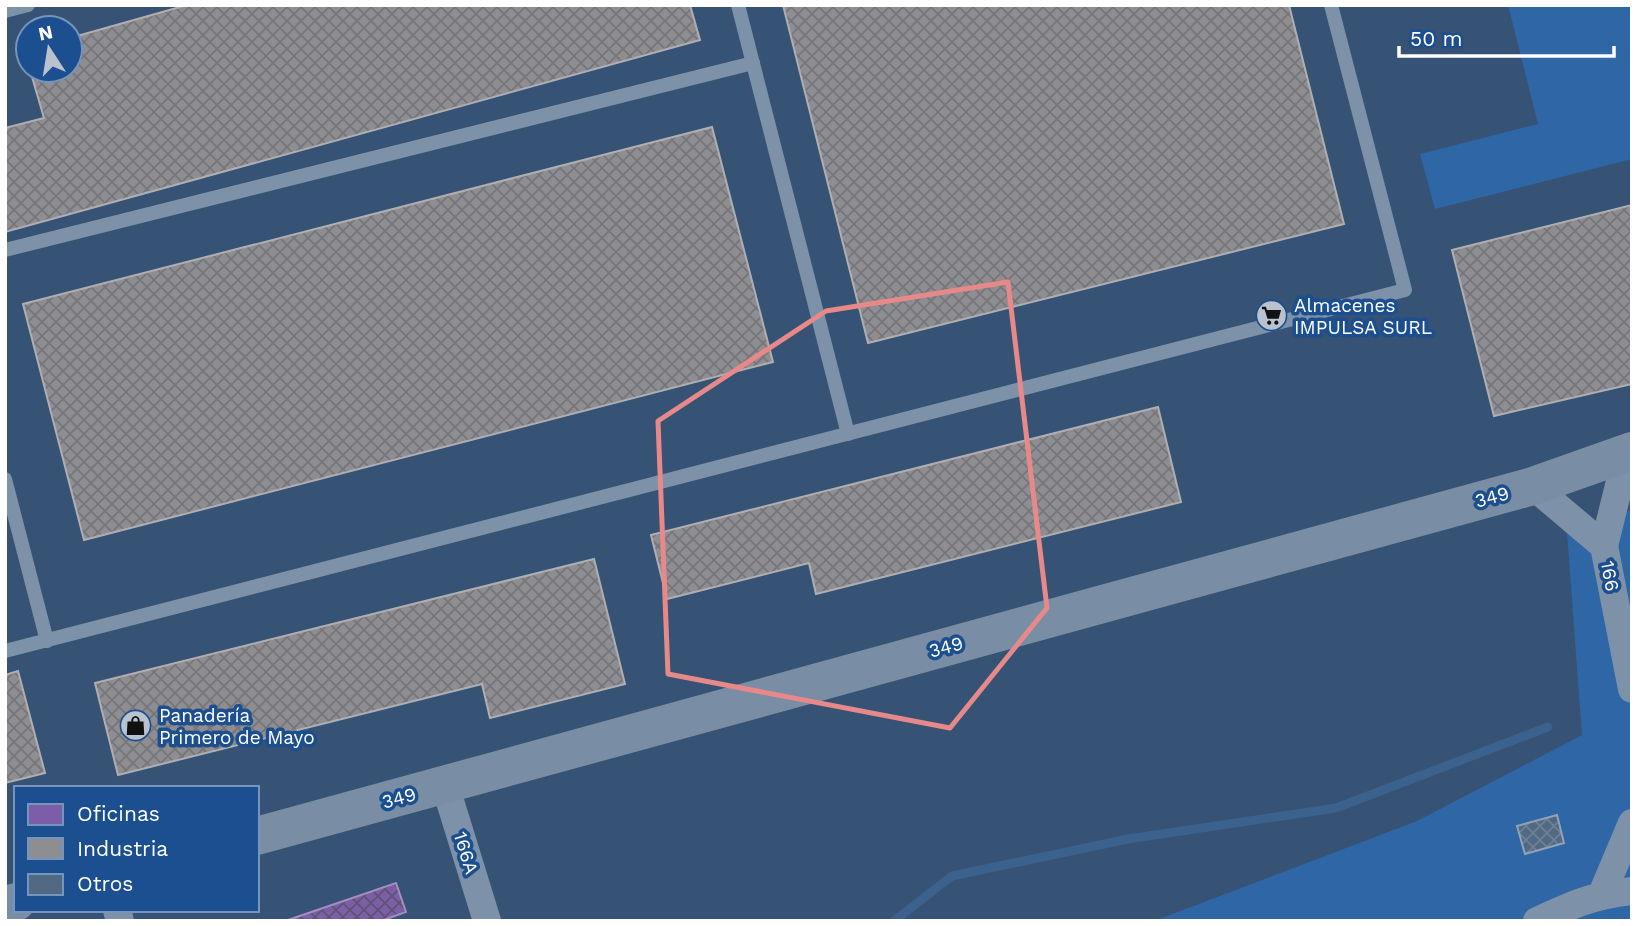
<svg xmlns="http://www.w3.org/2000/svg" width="1637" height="926" font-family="'Work Sans',sans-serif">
	<defs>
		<pattern id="offices-cross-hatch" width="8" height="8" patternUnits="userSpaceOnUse" patternTransform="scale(1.75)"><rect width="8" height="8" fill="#7b5ea7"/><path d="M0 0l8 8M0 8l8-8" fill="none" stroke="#5f5370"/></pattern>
		<pattern id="industry-cross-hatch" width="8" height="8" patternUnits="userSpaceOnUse" patternTransform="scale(1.75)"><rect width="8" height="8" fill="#8d8d92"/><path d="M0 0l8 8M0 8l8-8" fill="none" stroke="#76767a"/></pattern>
		<pattern id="building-cross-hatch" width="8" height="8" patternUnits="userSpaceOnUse" patternTransform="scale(1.75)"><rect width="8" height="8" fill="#526984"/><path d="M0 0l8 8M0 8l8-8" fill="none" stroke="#6c8096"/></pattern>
	</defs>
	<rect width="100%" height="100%" fill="#365274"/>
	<g fill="#2f66a5">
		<path d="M 1508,5 L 1632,5 L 1632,159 L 1435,209 L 1420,154 L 1538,124 Z"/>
		<path d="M 1632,510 L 1632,921 L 1154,921 L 1417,821 L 1582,735 L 1567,533 Z"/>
	</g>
	<path fill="url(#offices-cross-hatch)" stroke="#a38ec1" stroke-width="2" d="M 396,883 L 406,912 L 381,921 L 285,921 Z"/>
	<g fill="url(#industry-cross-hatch)" stroke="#afafb3" stroke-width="2">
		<path d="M 187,5 L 690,5 L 700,40 L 5,232 L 5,128 L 44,118 L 30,70 L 70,70 L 70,38 Z"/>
		<path d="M 783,5 L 1289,5 L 1344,224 L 868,343 Z"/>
		<path d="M 712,127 L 773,362 L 84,540 L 23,304 Z"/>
		<path d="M 1632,205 L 1632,384 L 1494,416 L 1452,250 Z"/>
		<path d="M 1158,407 L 1181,502 L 816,594 L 809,563 L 667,599 L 651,535 Z"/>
		<path d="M 594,559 L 625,684 L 490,718 L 482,684 L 118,775 L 95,683 Z"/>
		<path d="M 18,671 L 45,773 L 5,783 L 5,675 Z"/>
	</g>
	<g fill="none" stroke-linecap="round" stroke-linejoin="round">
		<path stroke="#3b618d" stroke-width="9" d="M 894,921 L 952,876 L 1128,839 L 1336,808 L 1548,727"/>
	</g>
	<path fill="url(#building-cross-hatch)" stroke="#92a2b6" stroke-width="2" d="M 1557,815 L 1564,843 L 1525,854 L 1517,826 Z"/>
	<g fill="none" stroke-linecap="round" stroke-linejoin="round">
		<g stroke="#7d92a8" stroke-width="14">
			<path d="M 738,5 L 848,434"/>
			<path d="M 5,11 L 28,5"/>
			<path d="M 5,250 L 753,63"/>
			<path d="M 5,479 L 47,641"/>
			<path d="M 5,651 L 1405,290 L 1331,5"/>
		</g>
		<g stroke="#7d92a8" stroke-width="28">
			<path d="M 1533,486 L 1604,546 L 1632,689"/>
			<path d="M 1604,546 L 1627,453"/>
			<path d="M 445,785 L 487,921"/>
			<path d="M 1602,894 L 1632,823"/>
			<path d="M 117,910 L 120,921"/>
			<path d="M 1537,921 C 1572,905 1593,895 1632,891"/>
		</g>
		<g stroke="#798da4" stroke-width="38">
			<path d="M 257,836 L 1533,486 L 1632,451"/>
			<path d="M 5,905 L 16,902"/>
		</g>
	</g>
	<path fill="none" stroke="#e88989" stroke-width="5" stroke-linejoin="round" d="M 1008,282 L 1047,608 L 950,728 L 668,674 L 658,421 L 826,311 Z"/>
	<defs>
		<symbol id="supermarket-disc" viewBox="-11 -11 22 22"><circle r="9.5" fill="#b9c2ce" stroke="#1b4f8f"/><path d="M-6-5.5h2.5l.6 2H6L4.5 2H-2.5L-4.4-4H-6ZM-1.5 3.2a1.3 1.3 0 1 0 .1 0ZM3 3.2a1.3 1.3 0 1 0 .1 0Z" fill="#111"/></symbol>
		<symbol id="shop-disc" viewBox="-11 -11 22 22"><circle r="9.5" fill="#b9c2ce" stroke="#1b4f8f"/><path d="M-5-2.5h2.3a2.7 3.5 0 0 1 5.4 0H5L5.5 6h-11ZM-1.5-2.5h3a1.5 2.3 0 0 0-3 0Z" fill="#111"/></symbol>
	</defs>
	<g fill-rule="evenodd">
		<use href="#supermarket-disc" x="1254" y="298" width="35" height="35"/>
		<use href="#shop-disc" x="118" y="708" width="35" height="35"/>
	</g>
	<g text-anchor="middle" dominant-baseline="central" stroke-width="7" stroke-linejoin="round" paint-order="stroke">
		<g font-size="19" fill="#fff" stroke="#1b4f8f" text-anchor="start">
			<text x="1294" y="305">Almacenes<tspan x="1294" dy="22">IMPULSA SURL</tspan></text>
			<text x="159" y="715">Panadería<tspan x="159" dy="22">Primero de Mayo</tspan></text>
		</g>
		<g font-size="19" fill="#fff" stroke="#1b4f8f">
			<text transform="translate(1492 497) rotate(-15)">349</text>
			<text transform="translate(1610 576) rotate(79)">166</text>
			<text transform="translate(946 647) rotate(-15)">349</text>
			<text transform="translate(399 798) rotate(-15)">349</text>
			<text transform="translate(466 853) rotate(73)">166A</text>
		</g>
	</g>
	<rect width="1637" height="926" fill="none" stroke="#ffffff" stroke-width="14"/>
	<rect x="14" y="786" width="245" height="126" fill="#1b4f8f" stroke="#7695bc" stroke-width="2"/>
	<rect x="28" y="804" width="35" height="21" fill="#7b5ea7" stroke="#7695bc" stroke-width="2"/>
	<text x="77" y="821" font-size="21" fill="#ffffff">Oficinas</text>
	<rect x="28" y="838" width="35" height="21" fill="#8d8d92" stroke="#7695bc" stroke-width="2"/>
	<text x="77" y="856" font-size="21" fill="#ffffff">Industria</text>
	<rect x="28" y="874" width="35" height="21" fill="#526984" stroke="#7695bc" stroke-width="2"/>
	<text x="77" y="891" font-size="21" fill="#ffffff">Otros</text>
	<g transform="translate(49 49) rotate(348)"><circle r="33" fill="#1b4f8f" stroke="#7695bc" stroke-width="2"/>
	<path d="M0-5L12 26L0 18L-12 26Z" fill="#b9c2ce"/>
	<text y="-10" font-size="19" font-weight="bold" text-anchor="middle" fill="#ffffff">N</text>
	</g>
	<path d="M1399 46v10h215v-10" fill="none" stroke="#ffffff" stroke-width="3.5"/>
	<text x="1410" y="46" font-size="21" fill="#ffffff" stroke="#1b4f8f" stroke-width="5" paint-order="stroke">50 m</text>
</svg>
